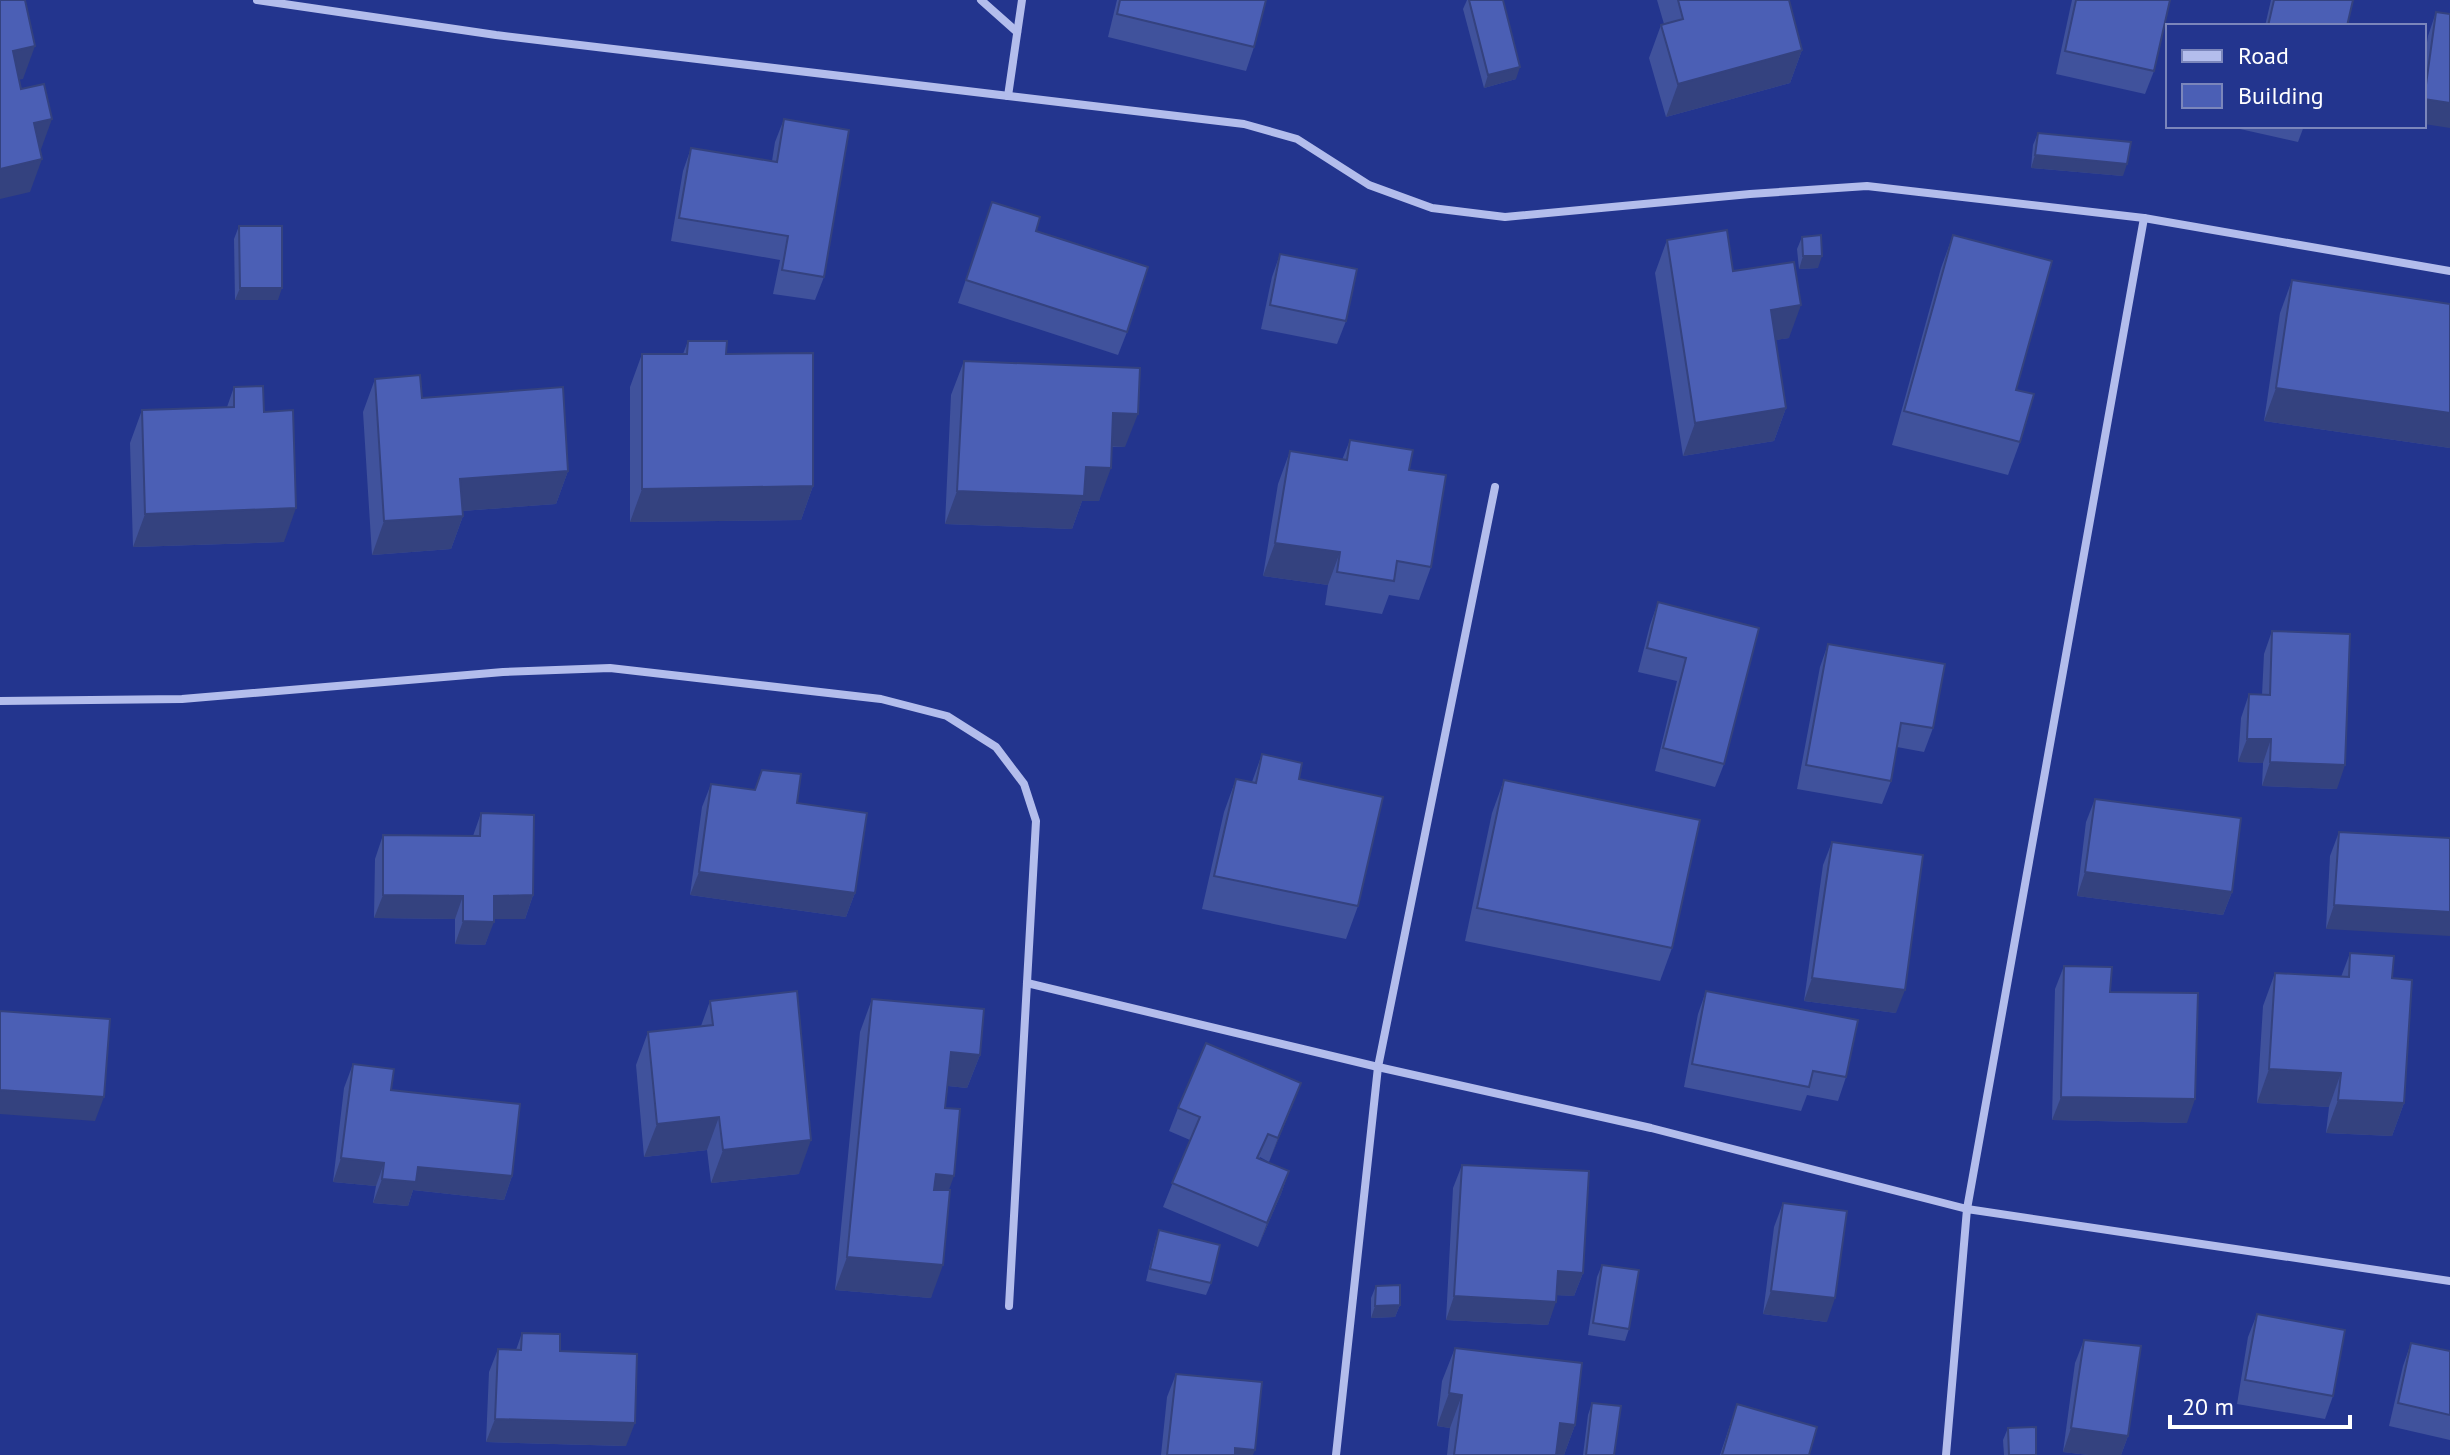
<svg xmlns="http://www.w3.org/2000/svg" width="2450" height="1455" font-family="'PT Sans',sans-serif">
	<rect width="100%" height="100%" fill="#23358e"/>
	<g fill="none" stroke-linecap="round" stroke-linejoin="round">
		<g stroke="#b3bdec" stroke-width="8">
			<path d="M 257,0 L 496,35 L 1244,124 L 1297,139 L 1369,185 L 1432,208 L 1505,217 L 1750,194 L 1867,186 L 2144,218 L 2450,271"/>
			<path d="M 981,0 L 1017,32"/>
			<path d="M 1008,96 L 1022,0"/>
			<path d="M 0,701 L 182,699 L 503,672 L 610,668 L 881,699 L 947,716 L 996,747 L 1024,784 L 1036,821 L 1009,1306"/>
			<path d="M 1027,983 L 1378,1067 L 1651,1128 L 1967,1209 L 2144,218"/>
			<path d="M 1336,1455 L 1378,1067 L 1495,487"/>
			<path d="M 1946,1455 L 1967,1209 L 2450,1281"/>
		</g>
	</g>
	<g fill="#40529c">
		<path d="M 1117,0 L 1266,0 L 1254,47 L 1246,71 L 1108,37 Z"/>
		<path d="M 1467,0 L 1503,0 L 1516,79 L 1484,88 L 1463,9 Z"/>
		<path d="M 1657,0 L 1789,0 L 1802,50 L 1790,83 L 1666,117 L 1649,58 L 1661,25 L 1664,24 Z"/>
		<path d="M 2072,0 L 2170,0 L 2154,71 L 2145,94 L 2056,74 Z"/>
		<path d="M 2271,0 L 2353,0 L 2347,26 L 2265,26 Z"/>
		<path d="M 2436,12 L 2424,124 L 2424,62 L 2428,36 Z"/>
		<path d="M 784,119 L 824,277 L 815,300 L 773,294 L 780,260 L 671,241 L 683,171 L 691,148 L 772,161 L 775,142 Z"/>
		<path d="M 2241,126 L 2304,126 L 2298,142 L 2240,129 Z"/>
		<path d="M 2038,133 L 2123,176 L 2031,168 L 2033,145 Z"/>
		<path d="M 992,202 L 1036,231 L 1127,332 L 1118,355 L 958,303 Z"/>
		<path d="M 239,226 L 278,300 L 235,300 L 234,239 Z"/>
		<path d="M 1953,235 L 2016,390 L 2020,442 L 2008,475 L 1892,445 L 1941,268 Z"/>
		<path d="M 1802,237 L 1818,268 L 1799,269 L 1797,249 Z"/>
		<path d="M 1667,240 L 1733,271 L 1789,338 L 1775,340 L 1786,408 L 1774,441 L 1683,456 L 1655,273 Z"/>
		<path d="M 1280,254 L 1346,321 L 1337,344 L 1261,329 L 1272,277 Z"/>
		<path d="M 2292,280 L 2450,304 L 2450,448 L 2264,421 L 2280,313 Z"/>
		<path d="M 688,341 L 726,354 L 813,486 L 801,520 L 630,522 L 630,387 L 642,354 L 683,354 Z"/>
		<path d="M 964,361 L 1125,447 L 1112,447 L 1099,501 L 1082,501 L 1072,529 L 945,524 L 951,395 Z"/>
		<path d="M 375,379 L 422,398 L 568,471 L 556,504 L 462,511 L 463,516 L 451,549 L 372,555 L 363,412 Z"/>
		<path d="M 234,387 L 264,412 L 284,542 L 133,547 L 130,443 L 142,410 L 227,407 Z"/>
		<path d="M 1350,440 L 1409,470 L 1431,567 L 1419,600 L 1389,595 L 1382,614 L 1325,605 L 1328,585 L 1263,576 L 1278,484 L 1290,451 L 1342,460 Z"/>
		<path d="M 1658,602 L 1759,628 L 1724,764 L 1715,787 L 1655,771 L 1677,681 L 1638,672 L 1650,625 Z"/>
		<path d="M 2272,631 L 2337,789 L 2262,786 L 2263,763 L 2238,762 L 2241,718 L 2249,694 L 2262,695 L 2264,654 Z"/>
		<path d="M 1828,644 L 1933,728 L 1924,752 L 1897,747 L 1891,781 L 1882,804 L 1797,789 L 1820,667 Z"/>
		<path d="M 1262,754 L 1358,906 L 1346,939 L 1202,909 L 1224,812 L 1236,779 L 1252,782 Z"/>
		<path d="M 1504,780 L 1672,948 L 1660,981 L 1465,941 L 1492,813 Z"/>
		<path d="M 711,784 L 797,803 L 855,893 L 846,917 L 690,895 L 702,807 Z"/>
		<path d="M 2095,799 L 2232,892 L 2223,915 L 2077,896 L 2086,822 Z"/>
		<path d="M 481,813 L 533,895 L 525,919 L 494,919 L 485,945 L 455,944 L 455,919 L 374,918 L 375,859 L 383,835 L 473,836 Z"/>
		<path d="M 2339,832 L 2450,838 L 2326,929 L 2330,856 Z"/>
		<path d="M 1832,842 L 1896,1013 L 1804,1001 L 1823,865 Z"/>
		<path d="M 2350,953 L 2392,978 L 2404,1103 L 2392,1136 L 2326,1133 L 2329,1107 L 2257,1103 L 2263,1006 L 2275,973 L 2341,977 Z"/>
		<path d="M 2064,966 L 2110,992 L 2187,1123 L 2052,1120 L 2055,989 Z"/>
		<path d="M 1706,991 L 1846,1077 L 1838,1101 L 1807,1095 L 1801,1111 L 1684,1087 L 1698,1014 Z"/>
		<path d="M 872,999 L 980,1055 L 967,1088 L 948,1086 L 945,1108 L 949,1190 L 931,1298 L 835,1290 L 860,1032 Z"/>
		<path d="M 710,1001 L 799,1174 L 711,1183 L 707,1150 L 644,1157 L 636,1065 L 648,1032 L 701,1026 Z"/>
		<path d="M 353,1064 L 512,1176 L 504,1200 L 413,1190 L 408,1206 L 373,1203 L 376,1186 L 333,1182 L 344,1088 Z"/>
		<path d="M 1301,1083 L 1269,1162 L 1260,1157 L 1259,1159 L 1289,1171 L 1281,1194 L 1258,1247 L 1163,1207 L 1190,1140 L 1169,1131 L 1178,1108 Z"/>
		<path d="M 1462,1165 L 1583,1273 L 1574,1296 L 1557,1295 L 1548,1325 L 1446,1320 L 1453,1188 Z"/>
		<path d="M 1783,1203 L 1827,1322 L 1763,1314 L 1774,1227 Z"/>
		<path d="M 1159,1230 L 1211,1283 L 1206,1295 L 1146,1281 L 1155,1242 Z"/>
		<path d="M 1602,1265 L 1629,1329 L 1625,1341 L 1588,1335 L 1597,1277 Z"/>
		<path d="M 1376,1286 L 1400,1305 L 1395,1317 L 1371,1318 L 1371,1298 Z"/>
		<path d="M 2257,1314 L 2333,1396 L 2325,1419 L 2237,1404 L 2248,1337 Z"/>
		<path d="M 522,1333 L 560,1351 L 626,1446 L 486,1442 L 489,1372 L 498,1349 L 516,1350 Z"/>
		<path d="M 2084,1340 L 2128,1436 L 2121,1455 L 2089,1455 L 2063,1452 L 2075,1363 Z"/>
		<path d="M 2411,1343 L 2450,1351 L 2450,1440 L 2389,1426 L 2403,1366 Z"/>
		<path d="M 1455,1348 L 1575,1425 L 1564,1455 L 1447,1455 L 1450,1428 L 1437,1426 L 1442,1381 Z"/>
		<path d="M 1176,1374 L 1253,1455 L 1161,1455 L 1167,1397 Z"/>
		<path d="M 1592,1403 L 1614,1455 L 1583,1455 L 1588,1415 Z"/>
		<path d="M 1737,1404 L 1809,1455 L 1720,1455 Z"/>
		<path d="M 2008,1428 L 2036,1455 L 2004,1455 L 2003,1440 Z"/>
	</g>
	<g fill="#34427f">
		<path d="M 35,46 L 23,79 L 1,84 L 13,51 Z"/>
		<path d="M 1802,50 L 1790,83 L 1666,117 L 1678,84 Z"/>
		<path d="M 1520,67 L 1516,79 L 1484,88 L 1488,75 Z"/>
		<path d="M 2424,99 L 2450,103 L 2450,128 L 2424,124 Z"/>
		<path d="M 52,119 L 40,152 L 34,123 Z"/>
		<path d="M 2035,155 L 2127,164 L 2123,176 L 2031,168 Z"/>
		<path d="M 42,159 L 30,192 L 0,199 L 0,169 Z"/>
		<path d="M 1803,256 L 1822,256 L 1818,268 L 1799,269 Z"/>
		<path d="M 240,288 L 282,288 L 278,300 L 235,300 Z"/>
		<path d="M 1801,305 L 1789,338 L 1759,343 L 1771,310 Z"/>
		<path d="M 2276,388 L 2450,413 L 2450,448 L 2264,421 Z"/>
		<path d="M 1786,408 L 1774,441 L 1683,456 L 1695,423 Z"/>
		<path d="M 1113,413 L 1138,414 L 1125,447 L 1101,446 Z"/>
		<path d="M 1086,467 L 1111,468 L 1099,501 L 1082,501 L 1072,529 L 945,524 L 957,491 Z"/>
		<path d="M 568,471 L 556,504 L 448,512 L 460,479 Z"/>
		<path d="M 813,486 L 801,520 L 630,522 L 642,489 Z"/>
		<path d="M 296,508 L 284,542 L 133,547 L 145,514 Z"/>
		<path d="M 463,516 L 451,549 L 372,555 L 384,521 Z"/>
		<path d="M 1275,543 L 1340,552 L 1328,585 L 1263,576 Z"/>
		<path d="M 2247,739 L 2271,739 L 2263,763 L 2238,762 Z"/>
		<path d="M 2270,762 L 2345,765 L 2337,789 L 2262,786 Z"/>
		<path d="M 699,872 L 855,893 L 846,917 L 690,895 Z"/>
		<path d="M 2085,872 L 2232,892 L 2223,915 L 2077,896 Z"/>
		<path d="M 383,895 L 463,896 L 455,919 L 374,918 Z"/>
		<path d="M 533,895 L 525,919 L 486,919 L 494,896 Z"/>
		<path d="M 2334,905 L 2450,912 L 2450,936 L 2326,929 Z"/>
		<path d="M 463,921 L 494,922 L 485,945 L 455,944 Z"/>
		<path d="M 1812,978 L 1905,990 L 1896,1013 L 1804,1001 Z"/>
		<path d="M 951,1052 L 980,1055 L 967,1088 L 939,1085 Z"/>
		<path d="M 2269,1069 L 2341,1073 L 2329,1107 L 2257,1103 Z"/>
		<path d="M 1301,1083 L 1292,1107 L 1269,1162 L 1278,1138 Z"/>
		<path d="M 0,1090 L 104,1097 L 95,1121 L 0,1114 Z"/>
		<path d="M 2061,1097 L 2195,1099 L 2187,1123 L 2052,1120 Z"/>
		<path d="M 2338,1100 L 2404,1103 L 2392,1136 L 2326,1133 Z"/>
		<path d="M 719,1117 L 707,1150 L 644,1157 L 657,1124 Z"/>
		<path d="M 811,1140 L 799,1174 L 711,1183 L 723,1150 Z"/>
		<path d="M 341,1158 L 384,1163 L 376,1186 L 333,1182 Z"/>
		<path d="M 418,1167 L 512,1176 L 504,1200 L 413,1190 L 408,1206 L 373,1203 L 382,1179 Z"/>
		<path d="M 1289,1171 L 1281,1194 L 1258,1247 L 1267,1223 Z"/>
		<path d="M 936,1174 L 954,1176 L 942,1209 L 924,1207 Z"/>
		<path d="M 847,1257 L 943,1265 L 931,1298 L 835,1290 Z"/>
		<path d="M 1558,1271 L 1583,1273 L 1574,1296 L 1549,1295 Z"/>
		<path d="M 1771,1291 L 1835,1298 L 1827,1322 L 1763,1314 Z"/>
		<path d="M 1454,1296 L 1556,1302 L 1548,1325 L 1446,1320 Z"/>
		<path d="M 1400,1305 L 1395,1317 L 1371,1318 L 1375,1306 Z"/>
		<path d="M 1449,1393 L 1462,1395 L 1450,1428 L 1437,1426 Z"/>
		<path d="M 495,1419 L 635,1423 L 626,1446 L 486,1442 Z"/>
		<path d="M 1560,1423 L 1575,1425 L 1564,1455 L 1548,1455 Z"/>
		<path d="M 2071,1428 L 2128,1436 L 2121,1455 L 2089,1455 L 2063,1452 Z"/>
		<path d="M 1235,1448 L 1255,1450 L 1253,1455 L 1233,1455 Z"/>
	</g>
	<g fill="#4b5fb5" stroke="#34427f" stroke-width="2">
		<path d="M 0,0 L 25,0 L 35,46 L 13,51 L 21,89 L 44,84 L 52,119 L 34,123 L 42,159 L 0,169 Z"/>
		<path d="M 1120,0 L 1266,0 L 1254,47 L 1117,14 Z"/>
		<path d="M 1469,0 L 1503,0 L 1520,67 L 1488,75 Z"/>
		<path d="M 1678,0 L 1789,0 L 1802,50 L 1678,84 L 1661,25 L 1683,19 Z"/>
		<path d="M 2076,0 L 2170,0 L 2154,71 L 2065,51 Z"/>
		<path d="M 2274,0 L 2353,0 L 2347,26 L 2268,26 Z"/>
		<path d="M 2436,12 L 2450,14 L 2450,103 L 2424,99 Z"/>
		<path d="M 784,119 L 849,130 L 824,277 L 782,270 L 788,236 L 679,218 L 691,148 L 777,162 Z"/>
		<path d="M 2038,133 L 2131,142 L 2127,164 L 2035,155 Z"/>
		<path d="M 992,202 L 1040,217 L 1036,231 L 1148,267 L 1127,332 L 966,280 Z"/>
		<path d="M 239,226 L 282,226 L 282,288 L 240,288 Z"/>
		<path d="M 1727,230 L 1733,271 L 1794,262 L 1801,305 L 1771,310 L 1786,408 L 1695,423 L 1667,240 Z"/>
		<path d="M 1821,235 L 1822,256 L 1803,256 L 1802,237 Z"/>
		<path d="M 1953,235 L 2052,261 L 2016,390 L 2034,394 L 2020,442 L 1904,411 Z"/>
		<path d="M 1280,254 L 1357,269 L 1346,321 L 1270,305 Z"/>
		<path d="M 2292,280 L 2450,304 L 2450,413 L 2276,388 Z"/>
		<path d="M 688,341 L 727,341 L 726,354 L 813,353 L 813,486 L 642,489 L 642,354 L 687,354 Z"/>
		<path d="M 964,361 L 1140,368 L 1138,414 L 1113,413 L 1111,468 L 1086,467 L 1084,496 L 957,491 Z"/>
		<path d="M 420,375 L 422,398 L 563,387 L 568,471 L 460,479 L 463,516 L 384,521 L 375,379 Z"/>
		<path d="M 263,386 L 264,412 L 293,410 L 296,508 L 145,514 L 142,410 L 234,407 L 234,387 Z"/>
		<path d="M 1350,440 L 1413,450 L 1409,470 L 1446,475 L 1431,567 L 1397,561 L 1394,581 L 1337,572 L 1340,552 L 1275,543 L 1290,451 L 1347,460 Z"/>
		<path d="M 1658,602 L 1759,628 L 1724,764 L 1663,748 L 1686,658 L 1647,648 Z"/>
		<path d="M 2272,631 L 2350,634 L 2345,765 L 2270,762 L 2271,739 L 2247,739 L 2249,694 L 2270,695 Z"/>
		<path d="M 1828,644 L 1945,664 L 1933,728 L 1901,723 L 1891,781 L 1806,765 Z"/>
		<path d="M 1262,754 L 1302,763 L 1299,779 L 1383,797 L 1358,906 L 1214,876 L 1236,779 L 1256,783 Z"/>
		<path d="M 762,770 L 801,774 L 797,803 L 867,813 L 855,893 L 699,872 L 711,784 L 755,790 Z"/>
		<path d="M 1504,780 L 1700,820 L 1672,948 L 1477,908 Z"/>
		<path d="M 2095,799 L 2241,818 L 2232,892 L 2085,872 Z"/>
		<path d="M 481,813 L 534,815 L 533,895 L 494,896 L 494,922 L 463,921 L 463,896 L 383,895 L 383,835 L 480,836 Z"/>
		<path d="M 2339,832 L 2450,838 L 2450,912 L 2334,905 Z"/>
		<path d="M 1832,842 L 1923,855 L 1905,990 L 1812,978 Z"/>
		<path d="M 2350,953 L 2394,956 L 2392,978 L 2412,980 L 2404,1103 L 2338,1100 L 2341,1073 L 2269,1069 L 2275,973 L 2349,977 Z"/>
		<path d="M 2064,966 L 2112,967 L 2110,992 L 2198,993 L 2195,1099 L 2061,1097 Z"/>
		<path d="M 797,991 L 811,1140 L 723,1150 L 719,1117 L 657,1124 L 648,1032 L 713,1025 L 710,1001 Z"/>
		<path d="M 1706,991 L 1858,1020 L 1846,1077 L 1813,1071 L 1809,1087 L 1692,1064 Z"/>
		<path d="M 872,999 L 984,1009 L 980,1055 L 951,1052 L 945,1108 L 960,1109 L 954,1176 L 936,1174 L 934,1190 L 950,1190 L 943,1265 L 847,1257 Z"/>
		<path d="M 0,1011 L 110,1019 L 104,1097 L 0,1090 Z"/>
		<path d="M 1206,1043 L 1301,1083 L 1278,1138 L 1268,1134 L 1257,1158 L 1289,1171 L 1267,1223 L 1172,1183 L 1200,1117 L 1178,1108 Z"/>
		<path d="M 353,1064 L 394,1069 L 391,1090 L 520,1104 L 512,1176 L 418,1167 L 416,1182 L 382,1179 L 384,1163 L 341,1158 Z"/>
		<path d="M 1462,1165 L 1589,1171 L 1583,1273 L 1558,1271 L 1556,1302 L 1454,1296 Z"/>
		<path d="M 1783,1203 L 1847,1211 L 1835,1298 L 1771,1291 Z"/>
		<path d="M 1159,1230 L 1220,1245 L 1211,1283 L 1150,1269 Z"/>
		<path d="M 1602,1265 L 1639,1270 L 1629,1329 L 1593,1323 Z"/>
		<path d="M 1400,1285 L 1400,1305 L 1375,1306 L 1376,1286 Z"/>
		<path d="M 2257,1314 L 2345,1330 L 2333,1396 L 2245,1380 Z"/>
		<path d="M 522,1333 L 560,1334 L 560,1351 L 637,1354 L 635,1423 L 495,1419 L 498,1349 L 521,1350 Z"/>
		<path d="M 2084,1340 L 2141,1346 L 2128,1436 L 2071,1428 Z"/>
		<path d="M 2411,1343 L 2450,1351 L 2450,1415 L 2398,1403 Z"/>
		<path d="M 1455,1348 L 1582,1363 L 1575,1425 L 1560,1423 L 1556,1455 L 1454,1455 L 1462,1395 L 1449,1393 Z"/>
		<path d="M 1176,1374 L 1262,1382 L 1255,1450 L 1235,1448 L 1235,1455 L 1167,1455 Z"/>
		<path d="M 1592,1403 L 1621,1406 L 1614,1455 L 1586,1455 Z"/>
		<path d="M 1737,1404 L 1817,1427 L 1809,1455 L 1722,1455 Z"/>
		<path d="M 2036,1427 L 2036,1455 L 2009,1455 L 2008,1428 Z"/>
	</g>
	<rect x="2166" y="24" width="260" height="104" fill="#23358e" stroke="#7b86bb" stroke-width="2"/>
	<rect x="2182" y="50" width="40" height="12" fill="#b3bdec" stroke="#7b86bb" stroke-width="2"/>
	<text x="2238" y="64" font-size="24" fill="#ffffff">Road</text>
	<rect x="2182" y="84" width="40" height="24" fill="#4b5fb5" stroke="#7b86bb" stroke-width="2"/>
	<text x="2238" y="104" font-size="24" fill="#ffffff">Building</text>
	<path d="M2170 1415v12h180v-12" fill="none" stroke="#ffffff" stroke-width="4"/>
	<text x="2182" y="1415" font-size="24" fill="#ffffff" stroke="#23358e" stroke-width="6" paint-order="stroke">20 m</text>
</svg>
